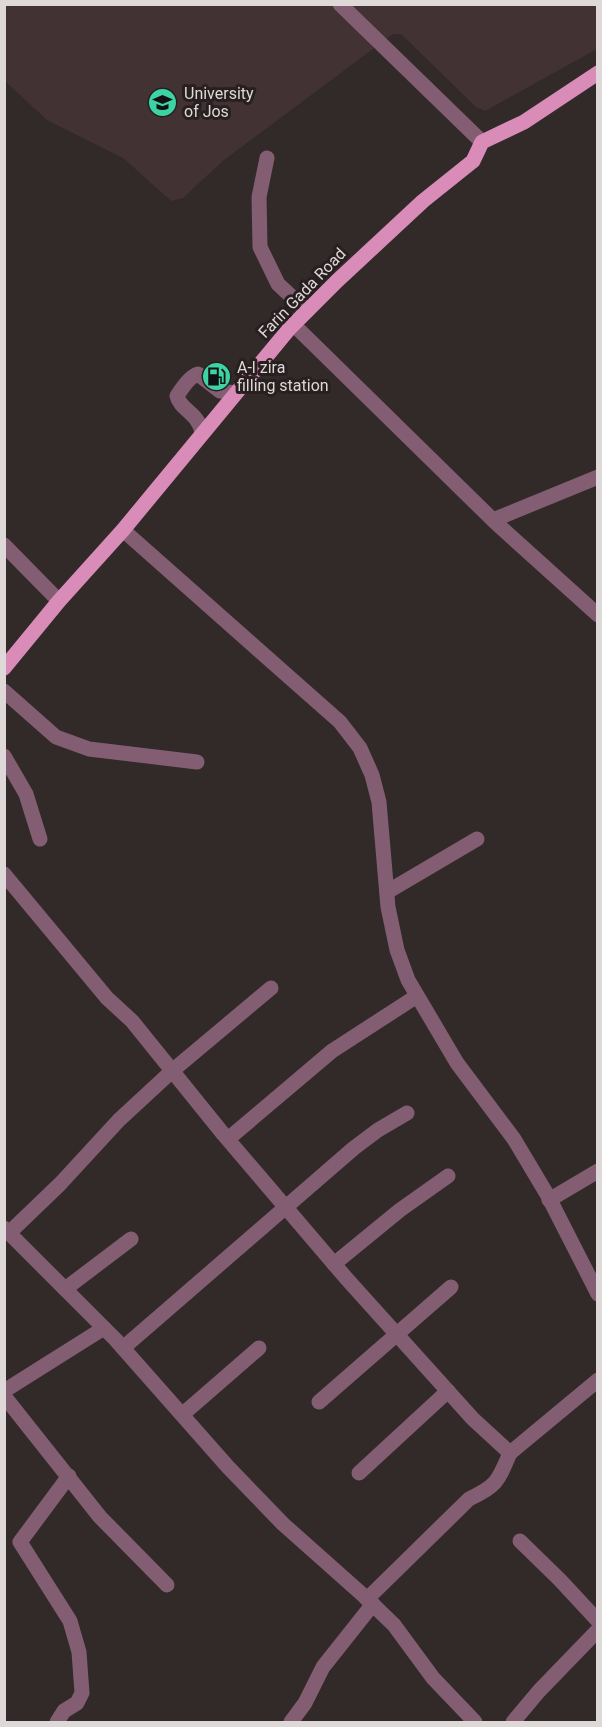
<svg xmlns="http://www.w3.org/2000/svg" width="602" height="1727" font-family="Roboto,sans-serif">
	<rect width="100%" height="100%" fill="#322929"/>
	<path fill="#423233" d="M 5,5 L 597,5 L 597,49 L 485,111 L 476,107 L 401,34 L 393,34 L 224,160 L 183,198 L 171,201 L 123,158 L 47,120 L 5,81 Z"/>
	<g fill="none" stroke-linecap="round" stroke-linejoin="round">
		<g stroke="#835d72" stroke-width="15">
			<path d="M 340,4 L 482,142"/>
			<path d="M 267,158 L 259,197 L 260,247 L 278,284 L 307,311"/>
			<path d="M 294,325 L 496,523 L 598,615"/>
			<path d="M 202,433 C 199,413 180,410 177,396 C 182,388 190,376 198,374 L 220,391 L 235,393"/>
			<path d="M 493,520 L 598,477"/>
			<path d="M 123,530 L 340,722 L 360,748 L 372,775 L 379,802 L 388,907 L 397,950 L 408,980 L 457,1063 L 514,1139 L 548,1196 L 598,1294"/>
			<path d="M 4,545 L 59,601"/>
			<path d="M 4,691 L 56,737 L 89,749 L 197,762"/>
			<path d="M 4,756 L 26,794 L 40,839"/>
			<path d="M 4,874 L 107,998 L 132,1021 L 224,1135 L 346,1278 L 473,1419 L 510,1453 L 598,1380"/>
			<path d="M 387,892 L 477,839"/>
			<path d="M 228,1139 L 332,1051 L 417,996"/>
			<path d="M 549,1200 L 598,1171"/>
			<path d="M 4,1228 L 115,1339 L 228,1467 L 283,1524 L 364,1596 L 394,1625 L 433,1678 L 475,1722"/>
			<path d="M 9,1233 L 60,1184 L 119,1120 L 172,1071 L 271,988"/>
			<path d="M 334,1264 L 400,1210 L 448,1176"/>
			<path d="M 65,1289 L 131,1239"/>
			<path d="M 123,1348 L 354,1148 L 378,1130 L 407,1113"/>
			<path d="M 4,1391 L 104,1328"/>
			<path d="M 4,1396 L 100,1517 L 167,1585"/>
			<path d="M 319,1402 L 451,1287"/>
			<path d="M 183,1414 L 259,1348"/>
			<path d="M 359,1473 L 448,1391"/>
			<path d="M 520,1541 L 560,1580 L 598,1621"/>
			<path d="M 367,1599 L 469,1499 C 497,1486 498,1481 510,1453"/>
			<path d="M 57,1722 L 64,1711 L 77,1703 L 82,1693 L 79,1652 L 70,1621 L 20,1542 L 69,1476"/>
			<path d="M 291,1722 L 305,1703 L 323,1667 L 373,1604"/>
			<path d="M 513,1722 L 539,1691 L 598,1630"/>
		</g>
		<path stroke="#d98cb8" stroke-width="15" d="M 4,668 L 59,601 L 123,530 L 289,329 L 337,281 L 423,201 L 473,161 L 482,142 L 524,122 L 598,73"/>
	</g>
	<defs>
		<symbol id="university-disc" viewBox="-11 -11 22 22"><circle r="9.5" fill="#3cd4a4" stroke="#281f20"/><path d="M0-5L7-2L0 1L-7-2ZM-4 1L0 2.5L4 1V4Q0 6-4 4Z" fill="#111"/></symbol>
		<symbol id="fuel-disc" viewBox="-11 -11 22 22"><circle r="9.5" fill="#3cd4a4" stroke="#281f20"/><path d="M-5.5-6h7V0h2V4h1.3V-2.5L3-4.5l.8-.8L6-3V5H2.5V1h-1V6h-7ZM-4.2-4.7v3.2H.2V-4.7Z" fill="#111"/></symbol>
	</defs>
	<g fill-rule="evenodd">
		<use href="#university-disc" x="146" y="86" width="33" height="33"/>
		<use href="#fuel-disc" x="200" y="360" width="33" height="33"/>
	</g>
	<g text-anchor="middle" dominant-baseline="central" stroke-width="6" stroke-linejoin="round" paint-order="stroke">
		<g font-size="16" fill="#ded8d8" stroke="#281f20" text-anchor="start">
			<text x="184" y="93">University<tspan x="184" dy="18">of Jos</tspan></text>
			<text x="237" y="367">A-l zira<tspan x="237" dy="18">filling station</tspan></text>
		</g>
		<g font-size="16" fill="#ded8d8" stroke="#281f20">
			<text transform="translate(302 293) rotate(-46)">Farin Gada Road</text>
		</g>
	</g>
	<rect width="602" height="1727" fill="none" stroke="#ded8d8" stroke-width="12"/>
</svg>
